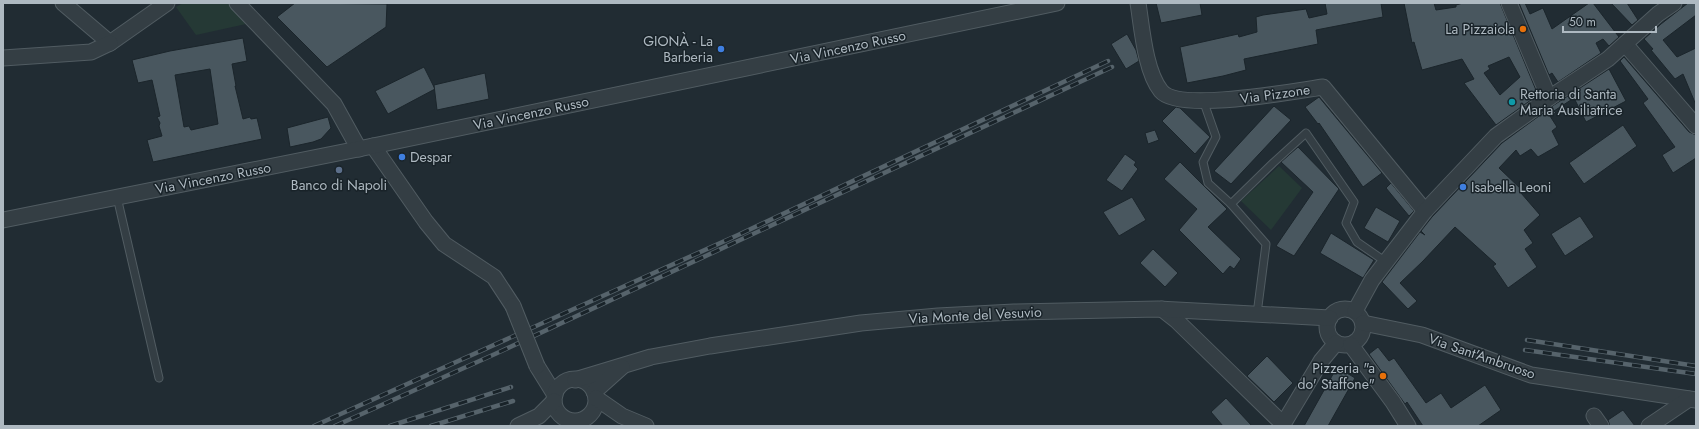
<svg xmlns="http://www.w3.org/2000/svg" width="1699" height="429" font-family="Jost,sans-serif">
	<rect width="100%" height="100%" fill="#212c33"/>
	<g fill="#253935">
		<path d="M 183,3 L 229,3 L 246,24 L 196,35 L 176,7 Z"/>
		<path d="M 1279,166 L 1302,188 L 1271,230 L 1241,201 Z"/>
	</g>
	<g fill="#49575f" stroke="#1b252b" fill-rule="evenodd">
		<path d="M 295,3 L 387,4 L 386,27 L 327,67 L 277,17 Z"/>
		<path d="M 1156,3 L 1200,3 L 1202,15 L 1161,23 Z"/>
		<path d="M 1325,3 L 1381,3 L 1383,17 L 1316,30 L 1318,44 L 1244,59 L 1246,70 L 1223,76 L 1187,83 L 1180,47 L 1238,34 L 1239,37 L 1257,32 L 1256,17 L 1263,15 L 1306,9 L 1309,18 L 1327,14 Z"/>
		<path d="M 1404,3 L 1434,3 L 1436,10 L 1456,7 L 1456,5 L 1463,3 L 1500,3 L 1538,95 L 1496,125 L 1464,83 L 1474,79 L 1462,59 L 1422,70 L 1414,42 L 1412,43 ZM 1509,57 L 1520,77 L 1500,95 L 1484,73 L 1490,69 L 1488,66 Z"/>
		<path d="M 1519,3 L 1525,3 L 1530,14 L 1543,8 L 1552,29 L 1589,3 L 1593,3 L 1619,37 L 1609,46 L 1603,39 L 1596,43 L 1601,53 L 1558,82 L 1552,73 L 1549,75 Z"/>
		<path d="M 1611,3 L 1627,3 L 1638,20 L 1632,25 Z"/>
		<path d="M 1688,3 L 1696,3 L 1696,15 L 1663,40 L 1677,57 L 1696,48 L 1696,105 L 1683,74 L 1675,79 L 1651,50 L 1653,49 L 1644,39 L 1661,24 Z"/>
		<path d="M 1127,34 L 1136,50 L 1139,61 L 1126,69 L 1111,44 Z"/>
		<path d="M 243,38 L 247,61 L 232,64 L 236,86 L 235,86 L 243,119 L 250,117 L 251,119 L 257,118 L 262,139 L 153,162 L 147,140 L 162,136 L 159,126 L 160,123 L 157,117 L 160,116 L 152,80 L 138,83 L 132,60 L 170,51 ZM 210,69 L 218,124 L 191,130 L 189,126 L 184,127 L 175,75 Z"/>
		<path d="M 1624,57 L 1689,132 L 1696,135 L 1696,158 L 1673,173 L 1662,155 L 1675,147 L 1643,103 L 1648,99 L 1620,61 Z"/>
		<path d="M 424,67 L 435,89 L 388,114 L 375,91 Z"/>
		<path d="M 1609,69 L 1626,101 L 1586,122 L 1574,98 L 1554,111 L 1556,113 L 1550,116 L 1557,127 L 1552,131 L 1559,145 L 1538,157 L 1531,149 L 1520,156 L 1516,150 L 1499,168 L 1523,191 L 1521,193 L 1540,215 L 1524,230 L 1533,243 L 1525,249 L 1537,267 L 1508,288 L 1493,266 L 1496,264 L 1455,227 L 1423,261 L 1400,283 L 1417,301 L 1408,309 L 1382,282 L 1420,232 L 1425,235 L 1421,231 L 1432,217 L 1502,143 L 1554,105 Z"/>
		<path d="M 485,73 L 489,99 L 437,110 L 434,85 Z"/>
		<path d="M 1319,97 L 1382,173 L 1363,187 L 1319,123 L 1318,124 L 1305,107 Z"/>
		<path d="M 1274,106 L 1291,120 L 1231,184 L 1214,171 Z"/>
		<path d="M 1176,107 L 1180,108 L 1210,137 L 1195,154 L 1162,121 Z"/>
		<path d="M 328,117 L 331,128 L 321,139 L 313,142 L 290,147 L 287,128 Z"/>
		<path d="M 1623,125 L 1637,146 L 1584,184 L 1569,163 Z"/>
		<path d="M 1155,130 L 1159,140 L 1148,144 L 1145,133 Z"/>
		<path d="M 1298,147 L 1339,189 L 1294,256 L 1276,246 L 1313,192 L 1281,162 Z"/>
		<path d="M 1125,154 L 1136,162 L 1134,165 L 1138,169 L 1122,191 L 1106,180 Z"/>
		<path d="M 1180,162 L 1227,209 L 1208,227 L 1241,259 L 1234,269 L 1230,266 L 1223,274 L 1179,230 L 1197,209 L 1164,179 Z"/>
		<path d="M 1391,183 L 1414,211 L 1409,216 L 1386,188 Z"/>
		<path d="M 1132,197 L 1146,220 L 1119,236 L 1103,212 Z"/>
		<path d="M 1376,207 L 1400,221 L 1388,242 L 1364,228 Z"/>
		<path d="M 1580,216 L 1594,237 L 1565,256 L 1551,234 Z"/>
		<path d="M 1331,233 L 1374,260 L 1363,278 L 1320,253 Z"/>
		<path d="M 1153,249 L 1178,273 L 1165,287 L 1140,263 Z"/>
		<path d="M 1378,347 L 1389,361 L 1394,358 L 1426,403 L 1441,393 L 1451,408 L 1485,385 L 1501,410 L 1478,426 L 1423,426 L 1407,402 L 1405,404 L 1369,354 Z"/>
		<path d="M 1267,356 L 1293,383 L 1274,402 L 1247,376 Z"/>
		<path d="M 1337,367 L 1355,378 L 1328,426 L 1304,426 Z"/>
		<path d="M 1226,398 L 1252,426 L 1223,426 L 1211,412 Z"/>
		<path d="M 1623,410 L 1635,426 L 1610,426 L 1608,420 Z"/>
	</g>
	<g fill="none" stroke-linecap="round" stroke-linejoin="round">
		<defs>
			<g id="service">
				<path d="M 1203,100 L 1216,137 L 1203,162 L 1208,183 L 1231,204"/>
				<path d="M 117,197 L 159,378"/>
				<path d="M 1257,314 L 1266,244 L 1231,204 L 1273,163 L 1306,133 L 1354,202 L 1346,223 L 1357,242 L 1386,262"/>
			</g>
			<g id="minor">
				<path d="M 63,3 L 110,43 L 167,3"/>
				<path d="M 237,3 L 334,104 L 359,149"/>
				<path d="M 1138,3 C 1142,28 1145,71 1161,91 C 1179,113 1295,91 1323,87 L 1425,211"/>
				<path d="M 1509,3 L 1549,98"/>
				<path d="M 1625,44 L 1696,126"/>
				<path d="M 3,58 L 91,52 L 110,43"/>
				<path d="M 373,146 L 426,222 L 444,244 L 494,277 L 513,306"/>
				<path d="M 3,220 L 373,146 L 1057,3"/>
				<circle cx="1345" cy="327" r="18"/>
				<path d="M 1162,309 L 1176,320 L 1283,424"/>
				<path d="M 1355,311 L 1372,280 L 1425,211 L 1496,136 L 1549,98 L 1608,59 L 1658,14 L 1674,3"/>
				<path d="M 1363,323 L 1422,335 L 1531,375 L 1696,400"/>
				<path d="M 1351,345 L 1393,402 L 1408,426"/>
				<path d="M 537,366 L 555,395"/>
				<circle cx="575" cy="400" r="21"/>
				<path d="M 575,380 L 651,357 L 710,346 L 861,323 L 938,316 L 1014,312 L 1158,309 L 1330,318"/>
				<path d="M 594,392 L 622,367"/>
				<path d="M 596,398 L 622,416 L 646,426"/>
				<path d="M 1594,416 L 1601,426"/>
				<path d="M 518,426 L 539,416 L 554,401"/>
				<path d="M 1282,426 L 1321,361 L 1336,343"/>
				<path d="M 1649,426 L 1689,399"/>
			</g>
		</defs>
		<use href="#service" stroke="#515c62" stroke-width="9"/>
		<use href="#minor" stroke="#515c62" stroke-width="17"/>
		<use href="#service" stroke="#343e44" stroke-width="7"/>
		<use href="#minor" stroke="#343e44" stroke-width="15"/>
		<defs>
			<g id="rail">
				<path d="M 1527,340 L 1696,366"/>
				<path d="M 1525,350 L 1696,374"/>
				<path d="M 314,426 L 738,235 L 1108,61"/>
				<path d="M 335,426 L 495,354 L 1112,67"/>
				<path d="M 390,426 L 511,387"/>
				<path d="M 431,426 L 513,401"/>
			</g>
		</defs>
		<use href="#rail" stroke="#56636b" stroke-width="4.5"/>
		<use href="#rail" stroke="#192329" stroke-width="3" stroke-dasharray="9" stroke-linecap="butt"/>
		<defs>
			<path id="minor-bridge" d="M 513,306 L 537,366"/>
		</defs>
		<use href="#minor-bridge" stroke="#515c62" stroke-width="17" stroke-linecap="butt"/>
		<use href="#minor-bridge" stroke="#343e44" stroke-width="15"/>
	</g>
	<g fill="#e8710a" stroke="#192329" stroke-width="1.5">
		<circle cx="1523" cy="29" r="4"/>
		<circle cx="1383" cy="376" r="4"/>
	</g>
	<g fill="#3f7fe0" stroke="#192329" stroke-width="1.5">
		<circle cx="721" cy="49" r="4"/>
		<circle cx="402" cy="157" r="4"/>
		<circle cx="1463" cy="187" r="4"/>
	</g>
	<circle fill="#0f9aa8" stroke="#192329" stroke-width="1.5" cx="1512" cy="102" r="4"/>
	<circle fill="#5c6f8a" stroke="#192329" stroke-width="1.5" cx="339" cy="170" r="4"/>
	<g text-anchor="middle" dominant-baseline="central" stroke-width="3" stroke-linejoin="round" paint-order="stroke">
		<g font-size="14" fill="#aeb9c1" stroke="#192329" text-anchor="end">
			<text x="1515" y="29">La Pizzaiola</text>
			<text x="713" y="41">GIONÀ - La<tspan x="713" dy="16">Barberia</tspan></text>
			<text x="1520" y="94" text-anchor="start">Rettoria di Santa<tspan x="1520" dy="16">Maria Ausiliatrice</tspan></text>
			<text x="410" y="157" text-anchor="start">Despar</text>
			<text x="339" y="185" text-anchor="middle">Banco di Napoli</text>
			<text x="1471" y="187" text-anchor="start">Isabella Leoni</text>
			<text x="1375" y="368">Pizzeria "a<tspan x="1375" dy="16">do' Staffone"</tspan></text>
		</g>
		<g font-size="14" fill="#aeb9c1" stroke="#192329">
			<text transform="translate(848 47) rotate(-12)">Via Vincenzo Russo</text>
			<text transform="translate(1275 94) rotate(-8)">Via Pizzone</text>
			<text transform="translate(531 113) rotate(-12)">Via Vincenzo Russo</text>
			<text transform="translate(213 178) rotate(-11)">Via Vincenzo Russo</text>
			<text transform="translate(975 315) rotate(-3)">Via Monte del Vesuvio</text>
			<text transform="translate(1482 356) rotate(19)">Via Sant'Ambruoso</text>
		</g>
	</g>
	<rect width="1699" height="429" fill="none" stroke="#aeb9c1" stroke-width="8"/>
	<path d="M1563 26v6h93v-6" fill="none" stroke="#aeb9c1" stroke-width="2"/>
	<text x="1569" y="26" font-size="12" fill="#aeb9c1" stroke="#192329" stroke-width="3" paint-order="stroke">50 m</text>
</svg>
